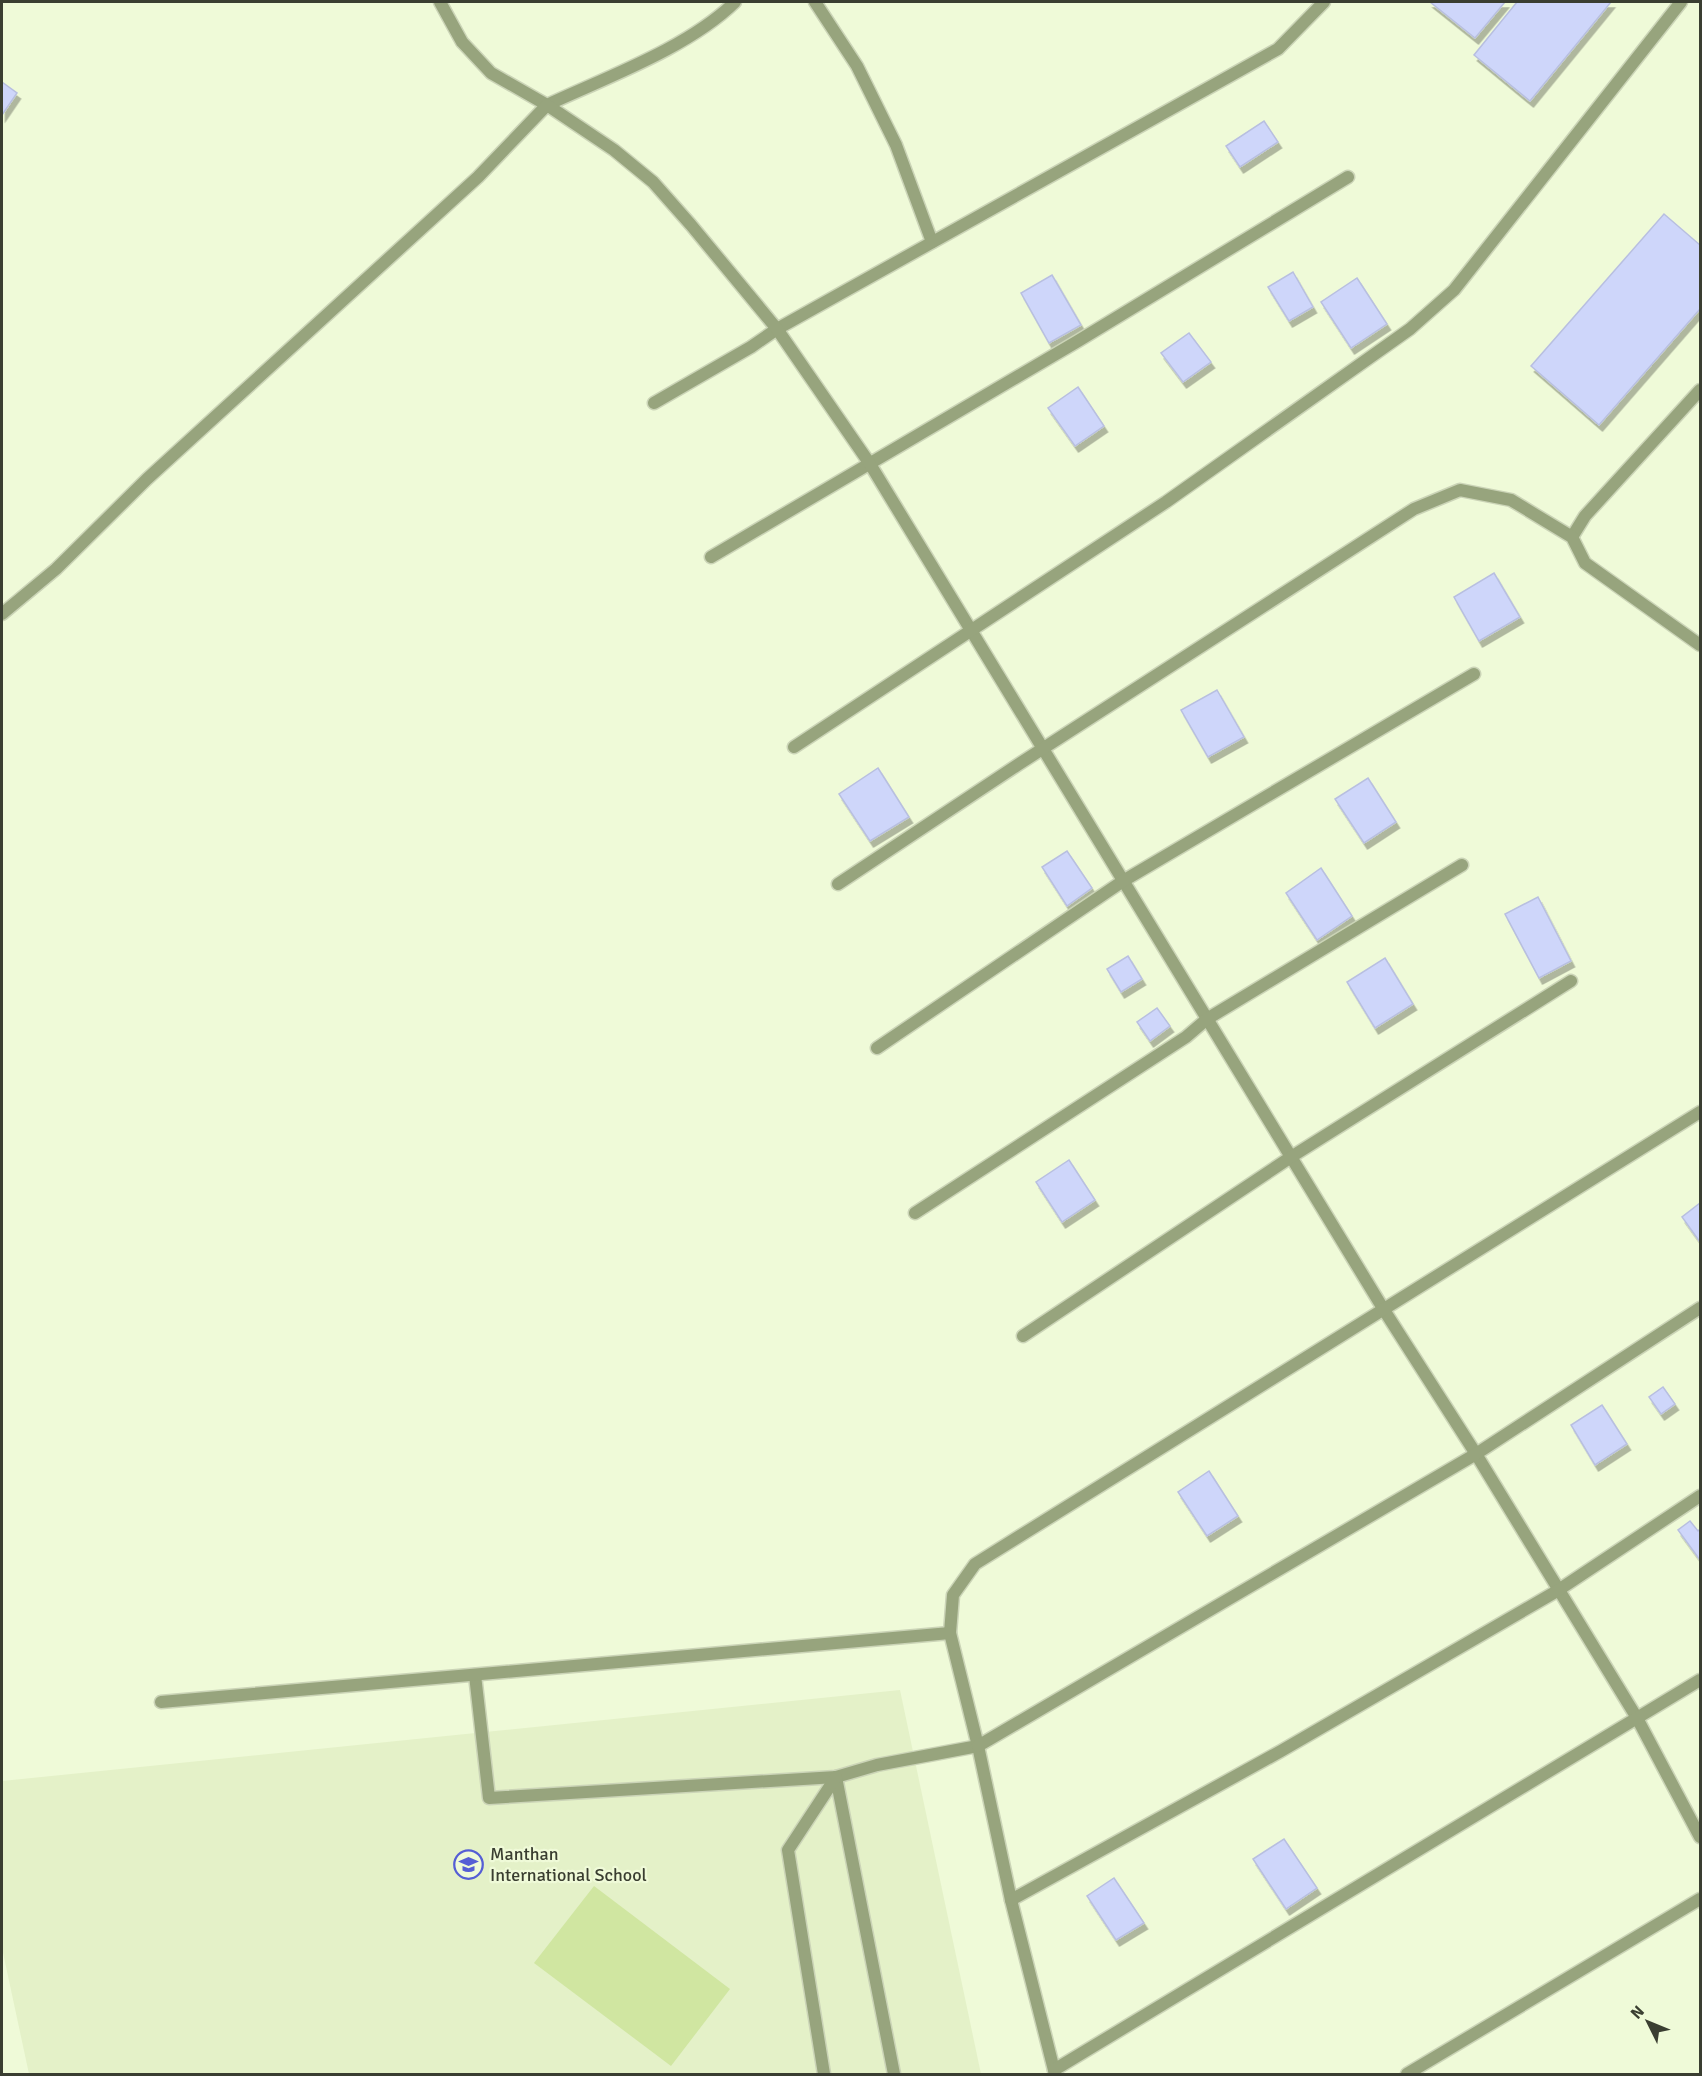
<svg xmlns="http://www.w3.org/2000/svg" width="1702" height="2076" font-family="Signika,sans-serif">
	<defs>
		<filter id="shadow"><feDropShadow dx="3.5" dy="6" stdDeviation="0" flood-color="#0004"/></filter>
	</defs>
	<rect width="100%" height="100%" fill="#effad8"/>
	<path fill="#e4f1c8" d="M 900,1690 L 981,2074 L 29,2074 L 2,1948 L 2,1781 Z"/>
	<path fill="#d0e6a1" d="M 594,1886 L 730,1989 L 671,2066 L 534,1963 Z"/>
	<g fill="#ced6fa" stroke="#b8bfe0" stroke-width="1.5" filter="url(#shadow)">
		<path d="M 1430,2 L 1505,2 L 1475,38 Z"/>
		<path d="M 1517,2 L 1611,2 L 1530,101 L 1474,55 Z"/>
		<path d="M 2,82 L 17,93 L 2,115 Z"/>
		<path d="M 1264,121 L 1278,142 L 1240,167 L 1226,146 Z"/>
		<path d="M 1664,214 L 1700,245 L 1700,309 L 1599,425 L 1531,366 Z"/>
		<path d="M 1293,272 L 1313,307 L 1289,321 L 1268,287 Z"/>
		<path d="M 1052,275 L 1081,325 L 1049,343 L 1021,293 Z"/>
		<path d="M 1357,278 L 1387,324 L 1351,348 L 1321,302 Z"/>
		<path d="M 1189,333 L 1211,362 L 1183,382 L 1161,353 Z"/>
		<path d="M 1078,387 L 1104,426 L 1075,446 L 1048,408 Z"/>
		<path d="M 1494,573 L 1520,617 L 1479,641 L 1454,597 Z"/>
		<path d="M 1217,690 L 1244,737 L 1208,757 L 1181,710 Z"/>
		<path d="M 878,768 L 909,817 L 870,841 L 839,794 Z"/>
		<path d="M 1368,778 L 1396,822 L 1364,843 L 1335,799 Z"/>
		<path d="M 1067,851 L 1092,888 L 1067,906 L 1042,867 Z"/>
		<path d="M 1321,868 L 1352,916 L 1317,940 L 1286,893 Z"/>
		<path d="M 1538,897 L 1571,961 L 1539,978 L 1505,914 Z"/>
		<path d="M 1128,956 L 1142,979 L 1121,992 L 1107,969 Z"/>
		<path d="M 1385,958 L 1413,1004 L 1375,1028 L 1347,982 Z"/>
		<path d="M 1157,1008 L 1170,1026 L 1150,1041 L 1137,1022 Z"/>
		<path d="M 1069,1160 L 1095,1200 L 1062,1222 L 1036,1182 Z"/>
		<path d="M 1700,1203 L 1700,1242 L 1682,1217 Z"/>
		<path d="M 1663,1387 L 1675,1404 L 1661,1414 L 1649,1397 Z"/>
		<path d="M 1602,1405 L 1627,1444 L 1595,1465 L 1571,1425 Z"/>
		<path d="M 1209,1471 L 1238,1516 L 1207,1536 L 1178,1492 Z"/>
		<path d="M 1690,1521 L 1698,1531 L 1700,1529 L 1700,1560 L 1678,1530 Z"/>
		<path d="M 1284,1839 L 1317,1888 L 1286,1909 L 1253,1859 Z"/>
		<path d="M 1114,1878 L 1144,1923 L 1116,1940 L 1087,1896 Z"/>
	</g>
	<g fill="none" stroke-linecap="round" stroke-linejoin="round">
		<defs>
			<g id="lane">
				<path d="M 475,1675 L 489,1798 L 836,1777 L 877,1765 L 978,1746"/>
				<path d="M 836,1777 L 894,2074"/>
				<path d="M 824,2074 L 788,1850 L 836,1777"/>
			</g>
			<g id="street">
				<path d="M 440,2 L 462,42 L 491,73 L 547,105 C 607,77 688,48 735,2"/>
				<path d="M 815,2 L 857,66 L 896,145 L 932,242"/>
				<path d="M 654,403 L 751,347 L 777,329 L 1278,49 L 1324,2"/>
				<path d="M 1572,537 L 1585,516 L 1700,390"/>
				<path d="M 711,557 L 1078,341 L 1348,177"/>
				<path d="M 2,614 L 56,569 L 147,479 L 478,177 L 547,105 L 614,150 L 653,182 L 691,225 L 777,329 L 870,464 L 1384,1310 L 1476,1454 L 1637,1718 L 1700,1837"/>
				<path d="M 794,747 L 1166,502 L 1410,329 L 1454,290 L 1681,2"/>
				<path d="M 838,884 L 1019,764 L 1414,509 L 1460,490 L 1511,500 L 1572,537 L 1585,563 L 1700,645"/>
				<path d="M 877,1048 L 1123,881 L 1474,674"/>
				<path d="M 915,1213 L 1186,1037 L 1207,1019 L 1462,865"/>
				<path d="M 1023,1336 L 1291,1157 L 1571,981"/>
				<path d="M 950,1633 L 953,1595 L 975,1564 L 1700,1112"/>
				<path d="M 161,1702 L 950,1633 L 978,1746 L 1011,1900 L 1055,2074"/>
				<path d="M 978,1746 L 1476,1454 L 1700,1308"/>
				<path d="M 1011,1900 L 1281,1751 L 1557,1591 L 1700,1496"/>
				<path d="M 1054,2070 L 1700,1680"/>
				<path d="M 1407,2074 L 1700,1899"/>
			</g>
		</defs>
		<use href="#lane" stroke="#cbd4b7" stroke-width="15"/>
		<use href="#street" stroke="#cbd4b7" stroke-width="15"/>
		<use href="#lane" stroke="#97a47d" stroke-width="12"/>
		<use href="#street" stroke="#97a47d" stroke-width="12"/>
	</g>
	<defs>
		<symbol id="school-ring" viewBox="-11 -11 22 22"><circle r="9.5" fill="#effad8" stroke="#555ed5" stroke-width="1.5"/><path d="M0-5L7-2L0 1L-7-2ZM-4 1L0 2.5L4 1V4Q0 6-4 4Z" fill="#555ed5"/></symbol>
	</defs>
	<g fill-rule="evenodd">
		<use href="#school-ring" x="452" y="1848" width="33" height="33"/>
	</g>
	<g text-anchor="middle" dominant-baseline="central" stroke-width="4.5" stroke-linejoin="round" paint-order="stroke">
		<g font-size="18" fill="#3a3e31" stroke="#effad8" text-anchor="start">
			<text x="490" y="1854">Manthan<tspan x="490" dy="21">International School</tspan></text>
		</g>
	</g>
	<rect width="1702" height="2076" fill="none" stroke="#3a3e31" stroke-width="6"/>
	<g transform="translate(1648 2022) rotate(313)" stroke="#effad8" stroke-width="4.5" paint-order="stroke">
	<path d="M0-4.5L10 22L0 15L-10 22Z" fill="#3a3e31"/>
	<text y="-9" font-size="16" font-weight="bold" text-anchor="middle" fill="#3a3e31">N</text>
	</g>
</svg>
